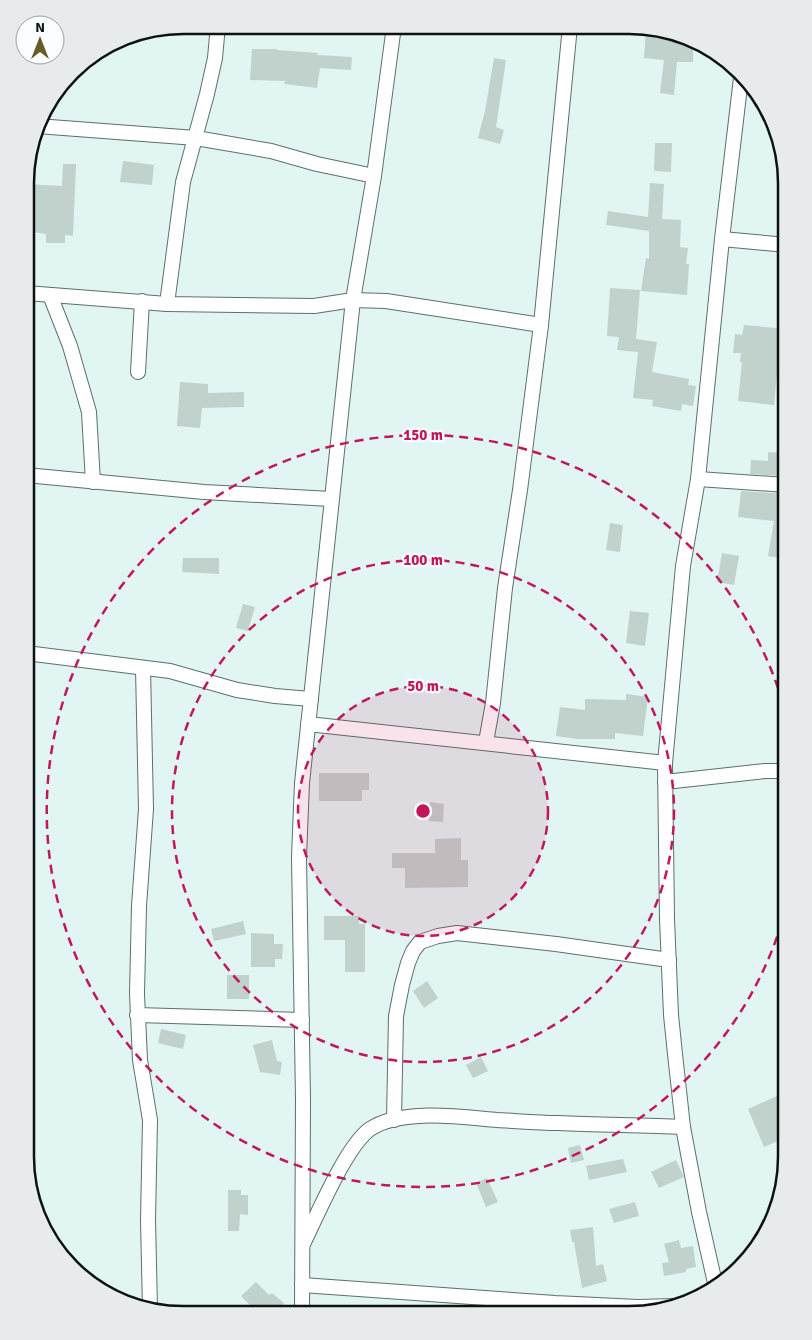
<svg xmlns="http://www.w3.org/2000/svg" width="812" height="1340" font-family="Signika,sans-serif">
	<rect width="100%" height="100%" fill="#e1f5f3"/>
	<g fill="#c1d2cc">
		<path d="M 646,29 L 658,30 L 693,44 L 693,62 L 677,62 L 674,95 L 660,93 L 664,60 L 644,58 Z"/>
		<path d="M 252,49 L 277,49 L 277,50 L 318,53 L 317,55 L 352,57 L 351,70 L 320,68 L 317,88 L 284,84 L 285,81 L 250,80 Z"/>
		<path d="M 494,58 L 506,60 L 496,127 L 504,130 L 500,144 L 478,138 L 485,111 Z"/>
		<path d="M 655,143 L 672,143 L 671,172 L 654,171 Z"/>
		<path d="M 123,161 L 154,165 L 152,185 L 120,182 Z"/>
		<path d="M 63,164 L 76,164 L 73,236 L 65,235 L 65,243 L 46,243 L 46,234 L 26,231 L 26,184 L 62,186 Z"/>
		<path d="M 650,183 L 664,184 L 662,219 L 681,220 L 680,247 L 688,248 L 686,264 L 689,264 L 687,295 L 641,291 L 646,258 L 649,259 L 649,231 L 606,225 L 608,211 L 648,217 Z"/>
		<path d="M 610,288 L 640,290 L 636,339 L 657,342 L 652,372 L 689,379 L 688,385 L 696,386 L 693,406 L 682,404 L 681,411 L 652,406 L 653,400 L 633,398 L 638,352 L 617,350 L 619,337 L 607,336 Z"/>
		<path d="M 744,325 L 787,329 L 787,364 L 778,363 L 774,405 L 738,401 L 742,362 L 740,362 L 741,353 L 733,353 L 735,334 L 742,335 Z"/>
		<path d="M 180,382 L 208,384 L 208,393 L 244,392 L 244,407 L 202,408 L 200,428 L 177,426 Z"/>
		<path d="M 768,452 L 787,453 L 787,476 L 750,474 L 751,460 L 768,461 Z"/>
		<path d="M 741,491 L 787,494 L 787,559 L 768,556 L 774,521 L 738,517 Z"/>
		<path d="M 610,523 L 623,525 L 620,552 L 606,550 Z"/>
		<path d="M 722,553 L 739,556 L 734,585 L 717,582 Z"/>
		<path d="M 183,558 L 219,558 L 219,574 L 182,572 Z"/>
		<path d="M 243,604 L 255,607 L 248,631 L 236,628 Z"/>
		<path d="M 630,611 L 649,613 L 645,646 L 626,643 Z"/>
		<path d="M 626,694 L 648,697 L 643,736 L 615,733 L 615,739 L 577,739 L 556,736 L 560,707 L 585,710 L 585,699 L 626,700 Z"/>
		<path d="M 319,773 L 369,773 L 369,790 L 362,790 L 362,801 L 319,801 Z"/>
		<path d="M 430,802 L 444,804 L 443,822 L 429,821 Z"/>
		<path d="M 461,838 L 461,860 L 468,860 L 468,887 L 405,888 L 405,868 L 392,868 L 392,853 L 435,853 L 435,839 Z"/>
		<path d="M 324,916 L 359,916 L 359,924 L 365,924 L 365,972 L 345,972 L 345,940 L 324,940 Z"/>
		<path d="M 243,921 L 246,934 L 214,941 L 211,929 Z"/>
		<path d="M 251,933 L 274,934 L 274,944 L 283,944 L 282,959 L 275,959 L 275,967 L 251,967 Z"/>
		<rect x="227" y="975" width="22" height="24"/>
		<path d="M 427,981 L 438,998 L 424,1008 L 413,991 Z"/>
		<path d="M 161,1029 L 186,1035 L 183,1049 L 158,1043 Z"/>
		<path d="M 272,1040 L 277,1061 L 282,1062 L 280,1075 L 260,1072 L 253,1045 Z"/>
		<path d="M 481,1057 L 488,1071 L 473,1078 L 466,1065 Z"/>
		<path d="M 777,1096 L 787,1118 L 787,1127 L 779,1131 L 783,1139 L 764,1147 L 748,1109 Z"/>
		<path d="M 580,1145 L 584,1160 L 571,1163 L 568,1148 Z"/>
		<path d="M 623,1159 L 627,1172 L 589,1180 L 586,1166 Z"/>
		<path d="M 676,1160 L 684,1177 L 659,1188 L 651,1172 Z"/>
		<path d="M 487,1178 L 498,1202 L 486,1207 L 476,1183 Z"/>
		<path d="M 228,1190 L 241,1190 L 241,1195 L 248,1195 L 248,1215 L 240,1214 L 239,1231 L 228,1231 Z"/>
		<path d="M 635,1202 L 639,1216 L 614,1223 L 609,1209 Z"/>
		<path d="M 593,1227 L 596,1266 L 603,1264 L 607,1281 L 582,1288 L 574,1242 L 572,1242 L 570,1230 Z"/>
		<path d="M 679,1240 L 681,1248 L 693,1246 L 696,1267 L 686,1269 L 686,1272 L 664,1276 L 662,1263 L 669,1262 L 664,1244 Z"/>
		<path d="M 256,1282 L 269,1295 L 272,1293 L 284,1303 L 275,1314 L 262,1314 L 254,1307 L 253,1308 L 241,1296 Z"/>
	</g>
	<g fill="none" stroke-linecap="round" stroke-linejoin="round">
		<defs>
			<g id="minor">
				<path d="M 37,126 L 196,138 L 271,151 L 317,164 L 374,176"/>
				<path d="M 722,239 L 787,245"/>
				<path d="M 26,293 L 167,304 L 314,306 L 353,300 L 386,301 L 541,325"/>
				<path d="M 50,295 L 70,346 L 89,412 L 93,482"/>
				<path d="M 167,304 L 183,182 L 207,94 L 215,58 L 218,25"/>
				<path d="M 138,372 L 142,301"/>
				<path d="M 26,475 L 204,492 L 331,499"/>
				<path d="M 698,479 L 787,485"/>
				<path d="M 26,653 L 170,671 L 237,690 L 275,696 L 311,699"/>
				<path d="M 143,668 L 146,809 L 139,906 L 137,994 L 140,1060 L 150,1120 L 148,1220 L 150,1309"/>
				<path d="M 308,724 L 665,763"/>
				<path d="M 486,742 L 493,703 L 505,588 L 520,490 L 541,325 L 570,26"/>
				<path d="M 665,782 L 765,771 L 787,771"/>
				<path d="M 137,1015 L 302,1020"/>
				<path d="M 394,1120 L 396,1016 L 402,985 L 408,963 L 413,951 L 420,942 L 438,936 L 457,933 L 556,944 L 669,960"/>
				<path d="M 303,1244 C 317,1216 346,1146 370,1129 C 401,1108 461,1117 497,1120 C 517,1121 538,1123 558,1123 C 600,1125 641,1125 683,1127"/>
				<path d="M 715,1283 L 699,1212 L 683,1127 L 675,1054 L 671,1015 L 667,919 L 665,763 L 683,566 L 698,479 L 722,239 L 741,78"/>
				<path d="M 302,1285 L 555,1303 L 638,1307 L 674,1306"/>
				<path d="M 302,1314 L 303,1099 L 299,857 L 302,783 L 353,300 L 374,176 L 394,26"/>
			</g>
		</defs>
		<use href="#minor" stroke="#5d6e6d" stroke-width="16"/>
		<use href="#minor" stroke="#fff" stroke-width="14"/>
	</g>
	<circle cx="423" cy="811" r="125" fill="#c2185b" fill-opacity=".12"/>
	<g fill="none" stroke="#c2185b" stroke-width="2.5" stroke-dasharray="9 6">
		<circle cx="423" cy="811" r="125"/>
		<circle cx="423" cy="811" r="251"/>
		<path d="M786 908A376 376 0 1 1 786 714"/>
	</g>
	<path d="M0 0H812V1340H0ZM183 34H629A149 149 0 0 1 778 183V1157A149 149 0 0 1 629 1306H183A149 149 0 0 1 34 1157V183A149 149 0 0 1 183 34Z" fill="#e7ebeb" fill-rule="evenodd"/>
	<path fill="none" stroke="#0c1212" stroke-width="2.5" d="M183 34H629A149 149 0 0 1 778 183V1157A149 149 0 0 1 629 1306H183A149 149 0 0 1 34 1157V183A149 149 0 0 1 183 34Z"/>
	<circle cx="423" cy="811" r="8" fill="#c2185b" stroke="#fafefe" stroke-width="2.5"/>
	<g font-size="15" text-anchor="middle" font-weight="bold" fill="#c2185b" stroke="#fafefe" stroke-width="4.5" stroke-linejoin="round" paint-order="stroke">
		<text x="423" y="440">150 m</text>
		<text x="423" y="565">100 m</text>
		<text x="423" y="691">50 m</text>
	</g>
	<g transform="translate(40 40)"><circle r="24" fill="#fafefe" stroke="#9ba0a0"/>
	<path d="M0-4L9 19L0 12L-9 19Z" fill="#665c28"/>
	<text y="-8" font-size="14" font-weight="bold" text-anchor="middle" fill="#0c1212">N</text>
	</g>
</svg>
